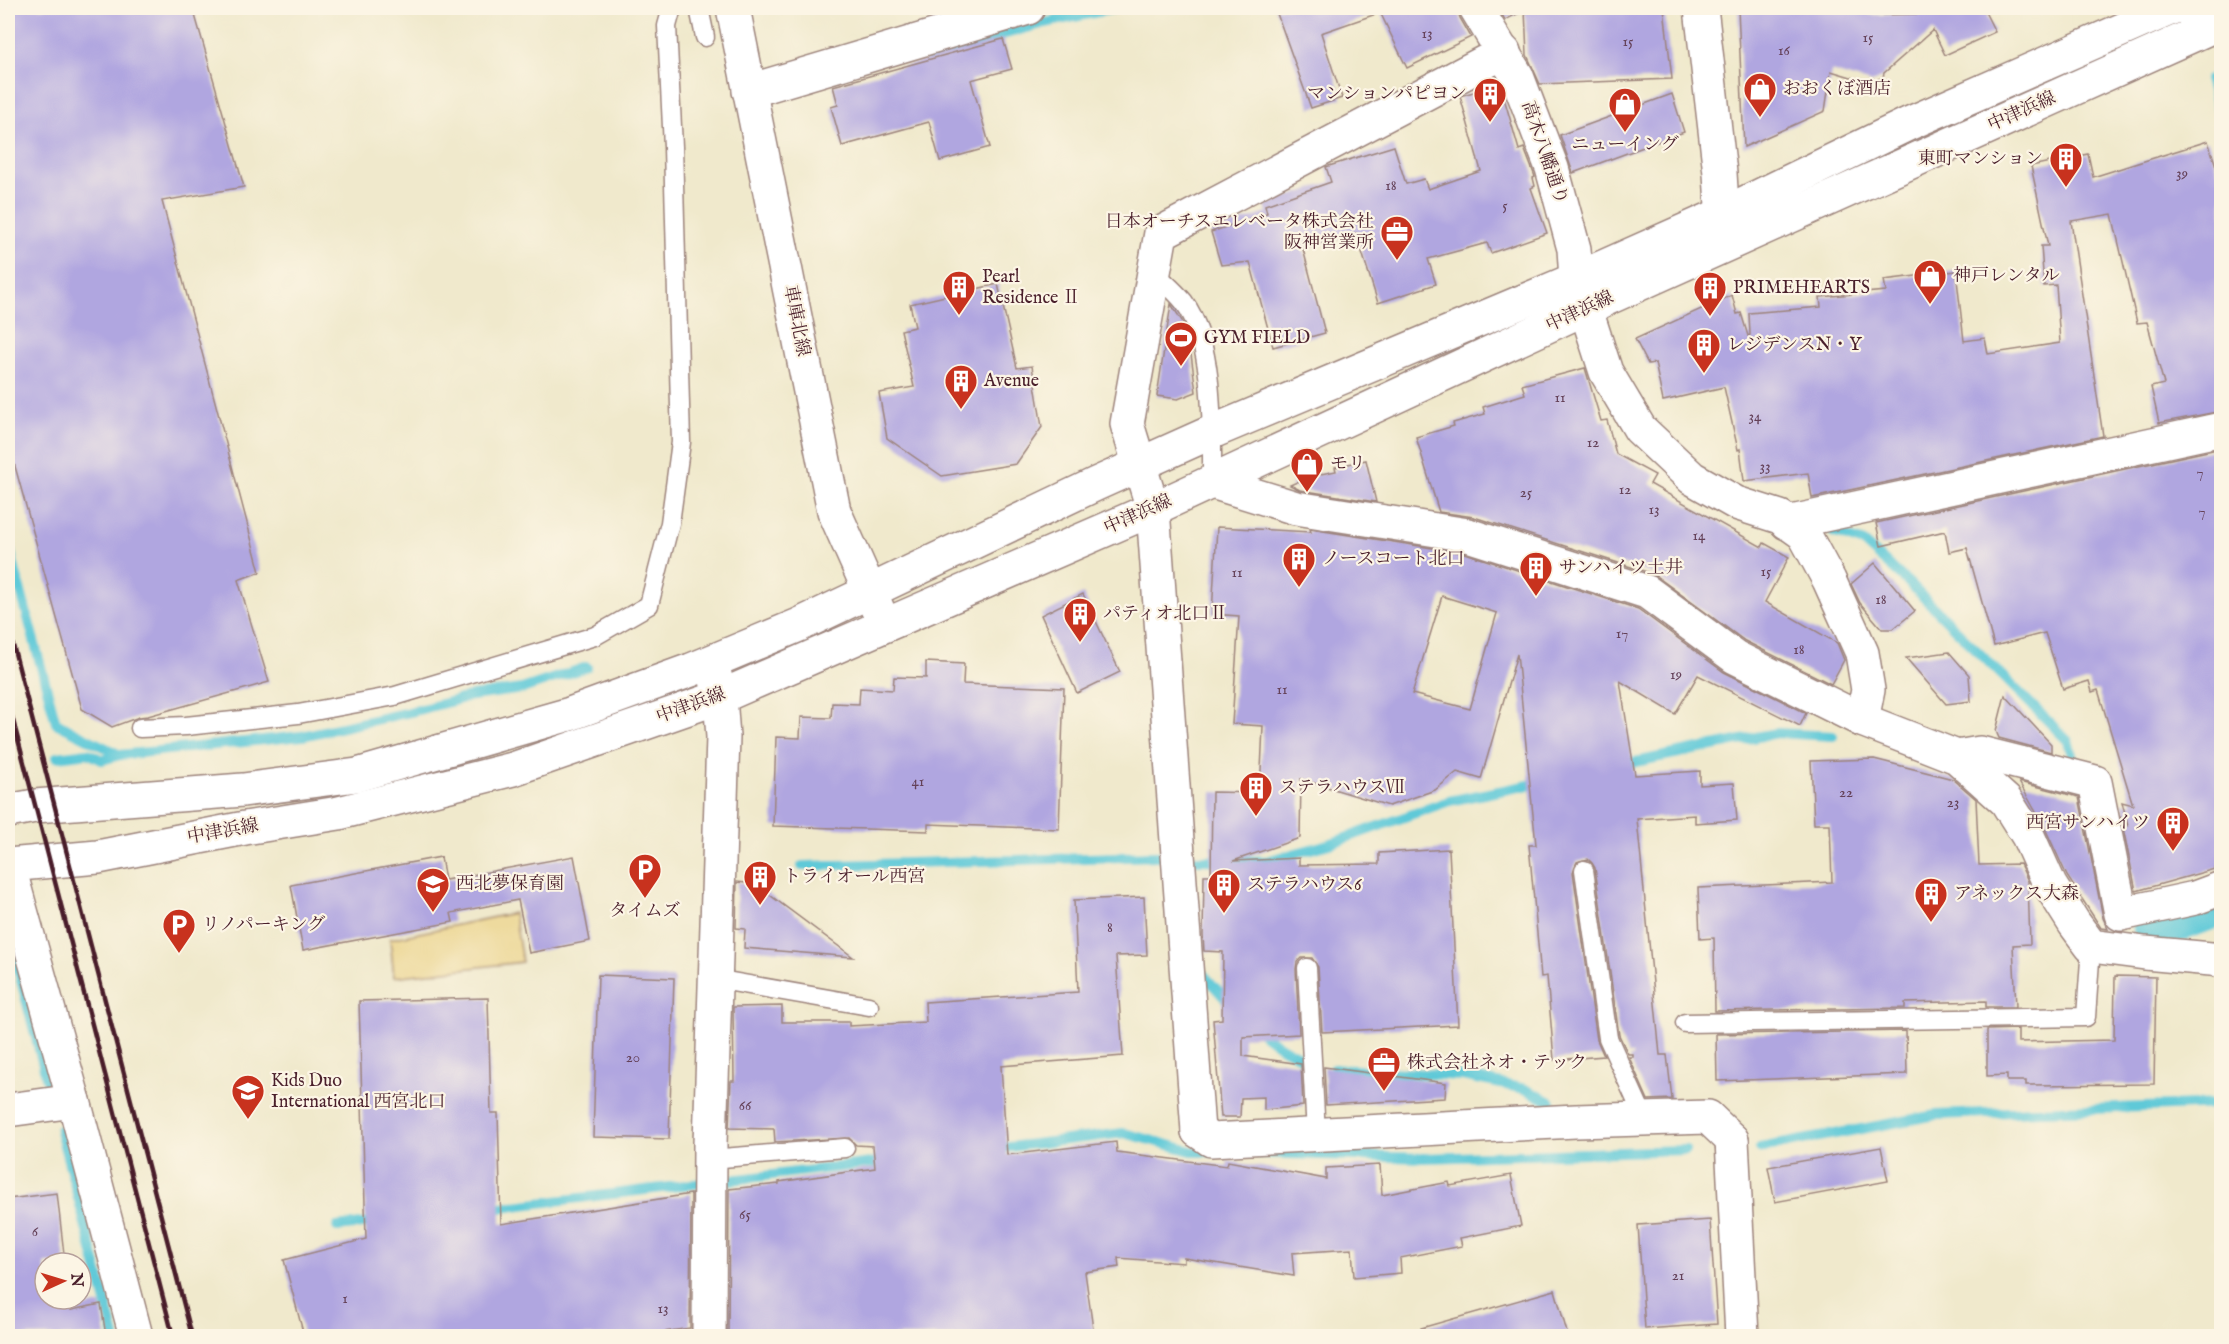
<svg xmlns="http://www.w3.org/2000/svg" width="2229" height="1344" font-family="'IM FELL English','Noto Serif JP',serif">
	<rect width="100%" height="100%" fill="#fcf5e5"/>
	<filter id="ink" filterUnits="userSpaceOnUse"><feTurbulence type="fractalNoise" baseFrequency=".0167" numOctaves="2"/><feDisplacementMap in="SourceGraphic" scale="12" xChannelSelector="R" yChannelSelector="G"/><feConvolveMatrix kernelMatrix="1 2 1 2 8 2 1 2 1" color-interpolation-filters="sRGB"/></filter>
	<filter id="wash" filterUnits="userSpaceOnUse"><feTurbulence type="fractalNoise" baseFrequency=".008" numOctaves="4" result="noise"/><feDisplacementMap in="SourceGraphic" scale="24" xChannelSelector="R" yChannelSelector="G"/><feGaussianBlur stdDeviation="1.35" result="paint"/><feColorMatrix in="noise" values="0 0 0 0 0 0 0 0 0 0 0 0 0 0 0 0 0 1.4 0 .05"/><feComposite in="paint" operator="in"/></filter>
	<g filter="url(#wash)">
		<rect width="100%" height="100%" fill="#f0e9cc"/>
		<path fill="#eeda9e" stroke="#9c7c64" stroke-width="1.5" d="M 514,913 L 522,962 L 394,977 L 390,939 Z"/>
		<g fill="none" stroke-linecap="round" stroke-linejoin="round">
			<g stroke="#5ec9d8" stroke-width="10">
				<path d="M 928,55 L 1045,23 L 1117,8"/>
				<path d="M 2209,79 L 2222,123"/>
				<path d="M 1833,532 L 1864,543 L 1909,583 L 2068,741 L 2077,772"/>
				<path d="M 8,543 L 56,723 L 120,755 L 302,736 L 414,711 L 472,696 L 522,689 L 587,667"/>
				<path d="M 57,757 L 88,753 L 102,760 L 120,755"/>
				<path d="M 1621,765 L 1776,733 L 1833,736"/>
				<path d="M 1196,860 L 1267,861 L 1329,844 L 1449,801 L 1544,782"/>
				<path d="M 802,866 L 1158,856"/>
				<path d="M 8,930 L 47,1080"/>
				<path d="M 1204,975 L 1231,1005"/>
				<path d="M 1255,1028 L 1281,1047 L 1300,1057"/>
				<path d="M 1334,1069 L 1463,1076 L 1525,1089 L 1551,1102"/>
				<path d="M 60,1130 L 115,1336"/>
				<path d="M 1760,1148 L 1936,1115 L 2222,1104"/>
				<path d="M 993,1149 L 1124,1133 L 1195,1152 L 1211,1152"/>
				<path d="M 1257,1153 L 1424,1158 L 1685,1150"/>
				<path d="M 731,1180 L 888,1161"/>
				<path d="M 489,1209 L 703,1183"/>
				<path d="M 337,1227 L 378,1222"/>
			</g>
			<path stroke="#5ec9d8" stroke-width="39" d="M 2152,926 L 2177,923 L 2222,906"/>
		</g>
		<g id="blocks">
			<g fill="#b0a6e0" fill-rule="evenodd">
				<path d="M 8,8 L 193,8 L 244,187 L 162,201 L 260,572 L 238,580 L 269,682 L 148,716 L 139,717 L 112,727 L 82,709 L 8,441 Z"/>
				<path d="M 1275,8 L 1457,8 L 1460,18 L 1471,37 L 1407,68 L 1378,8 L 1379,13 L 1321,33 L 1342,98 L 1311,108 Z"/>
				<path d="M 1498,8 L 1664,8 L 1672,79 L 1540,84 L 1527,55 L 1525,10 L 1505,20 Z"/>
				<path d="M 1738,8 L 1868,8 L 1869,15 L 1926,14 L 1923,8 L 1983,8 L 1995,32 L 1945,55 L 1933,30 L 1884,73 L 1883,77 L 1871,83 L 1831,71 L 1825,111 L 1744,147 Z"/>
				<path d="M 1003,39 L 1012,69 L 971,80 L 990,147 L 940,161 L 929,122 L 842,146 L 831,107 L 838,105 L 833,86 Z"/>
				<path d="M 1500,84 L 1519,150 L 1524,148 L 1534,174 L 1535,177 L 1533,178 L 1535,186 L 1531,188 L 1547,233 L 1491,253 L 1487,243 L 1428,259 L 1436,284 L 1378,303 L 1356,233 L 1303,249 L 1325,333 L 1273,347 L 1250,262 L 1221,265 L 1211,232 L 1267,213 L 1265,205 L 1331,182 L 1326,167 L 1329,166 L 1394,146 L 1406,184 L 1424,179 L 1428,189 L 1481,171 L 1460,96 Z"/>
				<path d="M 1672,94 L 1684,132 L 1573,173 L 1560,135 Z"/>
				<path d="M 2208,141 L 2222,185 L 2222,411 L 2159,423 L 2151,387 L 2164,384 L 2147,322 L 2137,323 L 2112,214 L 2071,221 L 2103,436 L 1812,498 L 1808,473 L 1744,481 L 1740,449 L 1738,450 L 1724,387 L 1663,401 L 1655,363 L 1648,364 L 1635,339 L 1732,295 L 1737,314 L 1741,313 L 1748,336 L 1750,335 L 1749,313 L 1821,307 L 1820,297 L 1886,291 L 1884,280 L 1956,271 L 1964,341 L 1985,338 L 1988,354 L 2060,343 L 2056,285 L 2044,286 L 2041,246 L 2048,246 L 2031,166 L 2088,154 L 2093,177 Z"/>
				<path d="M 998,284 L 1017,368 L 1032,366 L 1042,427 L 1016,464 L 942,476 L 887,438 L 879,393 L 914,387 L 901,330 L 915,327 L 910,304 Z"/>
				<path d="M 1171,304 L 1184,324 L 1189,339 L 1196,392 L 1178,399 L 1157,396 Z"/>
				<path d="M 1585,368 L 1601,421 L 1607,420 L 1616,454 L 1655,475 L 1650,484 L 1762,547 L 1764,543 L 1789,557 L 1765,602 L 1837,643 L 1844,660 L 1831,684 L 1745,641 L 1653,574 L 1474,517 L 1439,512 L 1416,437 L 1454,426 L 1453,423 L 1485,414 L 1483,407 L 1525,394 L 1522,385 Z"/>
				<path d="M 2222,448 L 2222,867 L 2136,891 L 2121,818 L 2128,825 L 2122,802 L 2133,805 L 2098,690 L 2092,692 L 2089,681 L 2063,689 L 2045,633 L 1994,646 L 1967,548 L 1949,552 L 1945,531 L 1881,546 L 1876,523 Z"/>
				<path d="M 1366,460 L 1376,502 L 1300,490 L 1290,485 L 1311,476 L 1336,471 L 1335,467 Z"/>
				<path d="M 1217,527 L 1311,532 L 1310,529 L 1464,553 L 1638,609 L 1724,672 L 1806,713 L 1800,726 L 1698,675 L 1675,714 L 1620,681 L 1635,775 L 1700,771 L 1700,785 L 1734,783 L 1737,820 L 1695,823 L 1695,815 L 1637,819 L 1660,1055 L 1667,1055 L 1672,1099 L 1648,1100 L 1629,1057 L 1633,1057 L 1633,1054 L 1628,1054 L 1619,1035 L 1595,868 L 1592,863 L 1588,859 L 1577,862 L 1573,872 L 1597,1040 L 1604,1056 L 1554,1060 L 1547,976 L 1541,977 L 1529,845 L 1536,845 L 1517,654 L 1481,779 L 1457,772 L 1435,790 L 1389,806 L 1301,779 L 1300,838 L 1233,861 L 1299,858 L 1299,865 L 1379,864 L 1379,853 L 1449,849 L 1458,1025 L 1322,1032 L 1318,967 L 1312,958 L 1301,958 L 1297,962 L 1296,969 L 1299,1034 L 1243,1037 L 1243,1056 L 1301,1064 L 1303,1106 L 1264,1110 L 1264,1097 L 1241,1098 L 1240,1117 L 1221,1117 L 1213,1020 L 1222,1019 L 1223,952 L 1204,951 L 1203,935 L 1204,875 L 1211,875 L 1212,792 L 1260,793 L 1263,726 L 1232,724 L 1239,616 L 1212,614 ZM 1442,596 L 1497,613 L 1470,709 L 1412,694 Z"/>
				<path d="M 1875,563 L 1915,611 L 1893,629 L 1882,629 L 1860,603 L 1851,584 Z"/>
				<path d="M 1083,594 L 1120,672 L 1077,693 L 1041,615 Z"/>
				<path d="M 1949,652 L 1969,675 L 1971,701 L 1946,704 L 1906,658 Z"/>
				<path d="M 926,662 L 964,664 L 963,684 L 1064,688 L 1059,829 L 928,824 L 928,831 L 773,826 L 776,737 L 800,738 L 801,717 L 831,718 L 832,703 L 859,704 L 860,688 L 893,690 L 894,677 L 926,678 Z"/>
				<path d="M 2005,695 L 2051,744 L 2051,752 L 1999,738 L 1996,731 Z"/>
				<path d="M 1874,759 L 1953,779 L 1976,799 L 1979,865 L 2020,864 L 2028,881 L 2030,944 L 2013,945 L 2016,1007 L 1986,1007 L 1986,1001 L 1905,1003 L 1905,1008 L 1715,1011 L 1714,938 L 1700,939 L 1698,888 L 1832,882 L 1830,824 L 1814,824 L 1811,761 Z"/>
				<path d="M 2019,782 L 2079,797 L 2103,918 L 2108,929 L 2101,928 L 2067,876 L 2045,828 Z"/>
				<path d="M 574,856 L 590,941 L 529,953 L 518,900 L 451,913 L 453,922 L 303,950 L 291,885 L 441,857 L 445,880 Z"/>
				<path d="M 737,882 L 755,884 L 853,957 L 744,948 L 745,929 L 736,928 Z"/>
				<path d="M 1144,897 L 1147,955 L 1116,956 L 1123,1056 L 1001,1066 L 1007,1155 L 1116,1142 L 1117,1152 L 1227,1166 L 1228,1161 L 1326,1179 L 1326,1168 L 1380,1165 L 1382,1195 L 1449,1182 L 1450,1186 L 1511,1175 L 1521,1226 L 1460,1238 L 1462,1246 L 1400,1258 L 1401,1273 L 1354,1277 L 1352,1249 L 1292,1253 L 1294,1276 L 1184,1258 L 1184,1263 L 1118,1258 L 1119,1267 L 1085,1272 L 1094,1336 L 728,1336 L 729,1189 L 779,1184 L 779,1182 L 875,1168 L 873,1146 L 856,1145 L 849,1138 L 775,1142 L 774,1129 L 729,1128 L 731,1081 L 734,1081 L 733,1007 L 782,1006 L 782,1022 L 849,1022 L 849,1026 L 926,1022 L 925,1002 L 1078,992 L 1074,900 Z"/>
				<path d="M 598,975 L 674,978 L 669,1139 L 593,1137 Z"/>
				<path d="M 2115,976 L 2156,977 L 2154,1084 L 2026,1085 L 2026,1081 L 2007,1081 L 2007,1075 L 1987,1076 L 1987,1030 L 2018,1029 L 2018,1042 L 2114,1040 Z"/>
				<path d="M 488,998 L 491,1113 L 498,1113 L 501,1224 L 691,1194 L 690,1328 L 644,1335 L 644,1333 L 607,1336 L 304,1336 L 284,1260 L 366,1239 L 359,1001 Z"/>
				<path d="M 1906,1031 L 1907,1074 L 1717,1081 L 1716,1034 Z"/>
				<path d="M 1324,1067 L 1446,1083 L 1445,1098 L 1326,1105 Z"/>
				<path d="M 1881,1147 L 1888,1181 L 1775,1202 L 1768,1167 Z"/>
				<path d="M 57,1193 L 65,1263 L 45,1263 L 45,1299 L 70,1299 L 71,1310 L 101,1304 L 106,1336 L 9,1336 L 8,1328 L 8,1199 Z"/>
				<path d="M 1710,1220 L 1717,1324 L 1645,1329 L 1638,1225 Z"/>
				<path d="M 1555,1290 L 1568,1336 L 1423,1336 L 1421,1328 Z"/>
			</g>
		</g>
	</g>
	<g filter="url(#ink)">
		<use href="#blocks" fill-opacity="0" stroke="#9d847c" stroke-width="1.5"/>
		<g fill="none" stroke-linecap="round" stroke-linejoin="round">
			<defs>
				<g id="service">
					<path d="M 699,8 L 705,37"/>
					<path d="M 1154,272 C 1164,282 1175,291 1184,302 C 1215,344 1212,431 1212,482"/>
					<path d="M 140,728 L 186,726 L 298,714 L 395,696 L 595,636 L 649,605 L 670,523 L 681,442 L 673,147 L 667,26 L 672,8"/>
					<path d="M 1584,870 L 1608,1038 L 1645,1120"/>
					<path d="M 1307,968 L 1316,1134"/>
					<path d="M 715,979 L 869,1006"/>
					<path d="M 1685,1023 L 2086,1017 L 2091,946"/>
					<path d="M 710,1159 L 845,1148"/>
				</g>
				<g id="minor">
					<path d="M 1476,8 L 1517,76 L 1552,168 L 1574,249 L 1576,279 L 1606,372 L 1640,429 L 1692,478 L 1736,503 L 1780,517 L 1804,534 L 1829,580 L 1862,653 L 1868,690 L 1862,720"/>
					<path d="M 1701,8 L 1720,173 L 1724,239"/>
					<path d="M 2191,8 L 2200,31"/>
					<path d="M 749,91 L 1028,8"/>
					<path d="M 1212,482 L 1296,508 L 1468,535 L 1647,592 L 1735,657 L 1862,720 L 1957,757 L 2006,801 L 2028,836 L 2050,885 L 2074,923 L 2091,946 L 2145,953 L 2222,960"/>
					<path d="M 1787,523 L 2222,429"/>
					<path d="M 1957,757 L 1980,753 L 2095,782 L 2121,914 L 2195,898 L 2222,888"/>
					<path d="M 8,864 L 74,1101 L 136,1336"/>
					<path d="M 8,1110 L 74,1101"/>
					<path d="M 1198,1131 L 1153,509 L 1127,424 L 1161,233 L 1504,52"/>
					<path d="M 1732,1140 L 1742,1336"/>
					<path d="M 709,1336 L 710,1144 L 723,737 L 720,697 L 712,662"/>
				</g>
				<g id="tertiary">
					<path d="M 733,8 L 834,511 L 878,610"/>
					<path d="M 8,811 L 35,806 L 243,790 L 357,775 L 570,714 L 691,670 L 799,625 L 1096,484 L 1212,432 L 1576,279 L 1722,214 L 1908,124 L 2172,8"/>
					<path d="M 8,865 L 98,857 L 245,828 L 339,813 L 513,769 L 720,697 L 1153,509 L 1586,308 L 2222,22"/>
					<path d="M 1198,1131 L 1211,1140 L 1576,1121 L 1708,1117 L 1732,1140"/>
				</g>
			</defs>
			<use href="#service" stroke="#9d847c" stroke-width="21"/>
			<use href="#minor" stroke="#9d847c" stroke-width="36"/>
			<use href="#tertiary" stroke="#9d847c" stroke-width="36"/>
			<use href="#service" stroke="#fff" stroke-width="18"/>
			<use href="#minor" stroke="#fff" stroke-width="33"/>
			<use href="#tertiary" stroke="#fff" stroke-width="33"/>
			<g stroke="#4a1f2b" stroke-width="4.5">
				<path d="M 8,626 L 192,1336"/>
				<path d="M 8,701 L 173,1336"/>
			</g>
		</g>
	</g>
	<defs>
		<symbol id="shop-pin" viewBox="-11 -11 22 30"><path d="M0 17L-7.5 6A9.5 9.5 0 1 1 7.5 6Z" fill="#c8321e" stroke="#fcf5e5"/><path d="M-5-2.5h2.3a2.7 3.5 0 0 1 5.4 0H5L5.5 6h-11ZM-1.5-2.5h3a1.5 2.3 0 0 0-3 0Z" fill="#fff"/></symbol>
		<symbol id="building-pin" viewBox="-11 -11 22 30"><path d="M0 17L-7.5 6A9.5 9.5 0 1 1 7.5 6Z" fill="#c8321e" stroke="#fcf5e5"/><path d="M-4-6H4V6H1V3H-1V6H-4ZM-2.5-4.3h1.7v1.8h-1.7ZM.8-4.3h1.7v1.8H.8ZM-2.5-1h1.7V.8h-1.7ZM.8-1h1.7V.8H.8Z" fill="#fff"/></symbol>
		<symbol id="office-pin" viewBox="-11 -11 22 30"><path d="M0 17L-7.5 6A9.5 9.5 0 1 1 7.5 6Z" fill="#c8321e" stroke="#fcf5e5"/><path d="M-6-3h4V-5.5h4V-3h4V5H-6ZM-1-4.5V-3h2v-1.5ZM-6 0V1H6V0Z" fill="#fff"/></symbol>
		<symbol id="stadium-pin" viewBox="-11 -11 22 30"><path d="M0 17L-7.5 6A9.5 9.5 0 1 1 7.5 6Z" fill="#c8321e" stroke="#fcf5e5"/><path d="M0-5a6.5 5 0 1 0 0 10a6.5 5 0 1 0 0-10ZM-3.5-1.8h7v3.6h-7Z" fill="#fff"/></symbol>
		<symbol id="parking-pin" viewBox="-11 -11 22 30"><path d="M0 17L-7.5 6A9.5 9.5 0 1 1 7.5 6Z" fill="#c8321e" stroke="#fcf5e5"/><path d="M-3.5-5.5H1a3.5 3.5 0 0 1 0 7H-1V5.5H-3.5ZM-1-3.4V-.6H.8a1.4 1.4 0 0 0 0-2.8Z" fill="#fff"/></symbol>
		<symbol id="school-pin" viewBox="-11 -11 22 30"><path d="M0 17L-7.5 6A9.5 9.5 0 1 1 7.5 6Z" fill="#c8321e" stroke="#fcf5e5"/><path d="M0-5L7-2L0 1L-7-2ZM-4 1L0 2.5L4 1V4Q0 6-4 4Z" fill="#fff"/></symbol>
	</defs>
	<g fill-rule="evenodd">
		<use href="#shop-pin" x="1741" y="70" width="38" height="52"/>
		<use href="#building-pin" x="1471" y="75" width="38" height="52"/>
		<use href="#shop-pin" x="1606" y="85" width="38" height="52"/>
		<use href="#building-pin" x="2047" y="140" width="38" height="52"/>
		<use href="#office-pin" x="1378" y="213" width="38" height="52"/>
		<use href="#shop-pin" x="1911" y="257" width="38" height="52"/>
		<use href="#building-pin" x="940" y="268" width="38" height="52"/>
		<use href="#building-pin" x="1691" y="269" width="38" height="52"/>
		<use href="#stadium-pin" x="1162" y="319" width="38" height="52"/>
		<use href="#building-pin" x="1685" y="326" width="38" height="52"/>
		<use href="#building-pin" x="942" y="362" width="38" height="52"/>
		<use href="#shop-pin" x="1288" y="445" width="38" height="52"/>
		<use href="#building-pin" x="1280" y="540" width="38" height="52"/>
		<use href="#building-pin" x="1517" y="549" width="38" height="52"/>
		<use href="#building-pin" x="1061" y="595" width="38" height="52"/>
		<use href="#building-pin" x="1237" y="769" width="38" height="52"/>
		<use href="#building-pin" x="2154" y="804" width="38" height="52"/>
		<use href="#parking-pin" x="626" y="851" width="38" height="52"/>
		<use href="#building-pin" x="741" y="858" width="38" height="52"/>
		<use href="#school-pin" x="414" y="865" width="38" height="52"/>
		<use href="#building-pin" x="1205" y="866" width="38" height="52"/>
		<use href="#building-pin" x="1912" y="875" width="38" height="52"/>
		<use href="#parking-pin" x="160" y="906" width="38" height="52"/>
		<use href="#office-pin" x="1365" y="1044" width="38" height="52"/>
		<use href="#school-pin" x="229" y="1072" width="38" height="52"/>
	</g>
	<g text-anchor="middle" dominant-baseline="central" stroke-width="4.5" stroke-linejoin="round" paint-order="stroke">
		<g font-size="15" fill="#644158">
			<text x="1427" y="33">13</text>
			<text x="1868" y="37">15</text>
			<text x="1628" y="41">15</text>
			<text x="1784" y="50">16</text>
			<text x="2182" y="173">39</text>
			<text x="1391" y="185">18</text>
			<text x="1505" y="205">5</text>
			<text x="1560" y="397">11</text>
			<text x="1755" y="416">34</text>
			<text x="1593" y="442">12</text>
			<text x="1765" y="466">33</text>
			<text x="2200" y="472">7</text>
			<text x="1625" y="489">12</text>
			<text x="1526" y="492">25</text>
			<text x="1654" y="509">13</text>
			<text x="2202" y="511">7</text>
			<text x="1699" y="535">14</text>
			<text x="1766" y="571">15</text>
			<text x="1237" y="572">11</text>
			<text x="1881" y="599">18</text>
			<text x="1622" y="633">17</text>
			<text x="1799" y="649">18</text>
			<text x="1676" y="674">19</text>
			<text x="1282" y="689">11</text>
			<text x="918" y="781">41</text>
			<text x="1846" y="792">22</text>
			<text x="1953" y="802">23</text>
			<text x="1110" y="927">8</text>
			<text x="633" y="1057">20</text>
			<text x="745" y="1105">66</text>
			<text x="745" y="1214">65</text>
			<text x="35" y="1231">6</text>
			<text x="1678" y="1275">21</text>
			<text x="345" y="1298">1</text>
			<text x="663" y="1308">13</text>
		</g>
		<g font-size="18" fill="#4a1f2b" stroke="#fcf5e5" text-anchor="start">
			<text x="1783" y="89">おおくぼ酒店</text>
			<text x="1467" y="94" text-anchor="end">マンションパピヨン</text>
			<text x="1625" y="145" text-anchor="middle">ニューイング</text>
			<text x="2043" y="159" text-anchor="end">東町マンション</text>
			<text x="1374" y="222" text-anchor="end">日本オーチスエレベータ株式会社<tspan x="1374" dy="21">阪神営業所</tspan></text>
			<text x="1953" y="276">神戸レンタル</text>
			<text x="982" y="277">Pearl<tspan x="982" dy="21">Residence Ⅱ</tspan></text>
			<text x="1733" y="288">PRIMEHEARTS</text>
			<text x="1204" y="338">GYM FIELD</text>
			<text x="1727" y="345">レジデンスN・Y</text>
			<text x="984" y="381">Avenue</text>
			<text x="1330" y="464">モリ</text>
			<text x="1322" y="559">ノースコート北口</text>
			<text x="1559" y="568">サンハイツ土井</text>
			<text x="1103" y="614">パティオ北口Ⅱ</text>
			<text x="1279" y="788">ステラハウスⅦ</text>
			<text x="2150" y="823" text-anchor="end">西宮サンハイツ</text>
			<text x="783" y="877">トライオール西宮</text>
			<text x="456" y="884">西北夢保育園</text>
			<text x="1247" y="885">ステラハウス6</text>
			<text x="1954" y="894">アネックス大森</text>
			<text x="645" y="911" text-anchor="middle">タイムズ</text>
			<text x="202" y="925">リノパーキング</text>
			<text x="1407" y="1063">株式会社ネオ・テック</text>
			<text x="271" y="1081">Kids Duo<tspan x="271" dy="21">International 西宮北口</tspan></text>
		</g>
		<g font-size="18" fill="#4a1f2b" stroke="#fcf5e5">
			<text transform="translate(2022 112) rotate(-24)">中津浜線</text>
			<text transform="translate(1544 153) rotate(71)">高木八幡通り</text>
			<text transform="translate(1580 312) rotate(-25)">中津浜線</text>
			<text transform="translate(796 321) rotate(79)">車庫北線</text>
			<text transform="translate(1138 515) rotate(-24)">中津浜線</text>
			<text transform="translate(691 706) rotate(-20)">中津浜線</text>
			<text transform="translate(223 832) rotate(-10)">中津浜線</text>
		</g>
	</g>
	<rect width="2229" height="1344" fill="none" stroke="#fcf5e5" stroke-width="30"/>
	<g transform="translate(63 1281) rotate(86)"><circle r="28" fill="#fcf5e5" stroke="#b59f9b" stroke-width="1.5"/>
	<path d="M0-4.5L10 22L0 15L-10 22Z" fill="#c8321e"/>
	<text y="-9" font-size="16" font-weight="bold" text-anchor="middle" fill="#4a1f2b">N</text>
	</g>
</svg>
